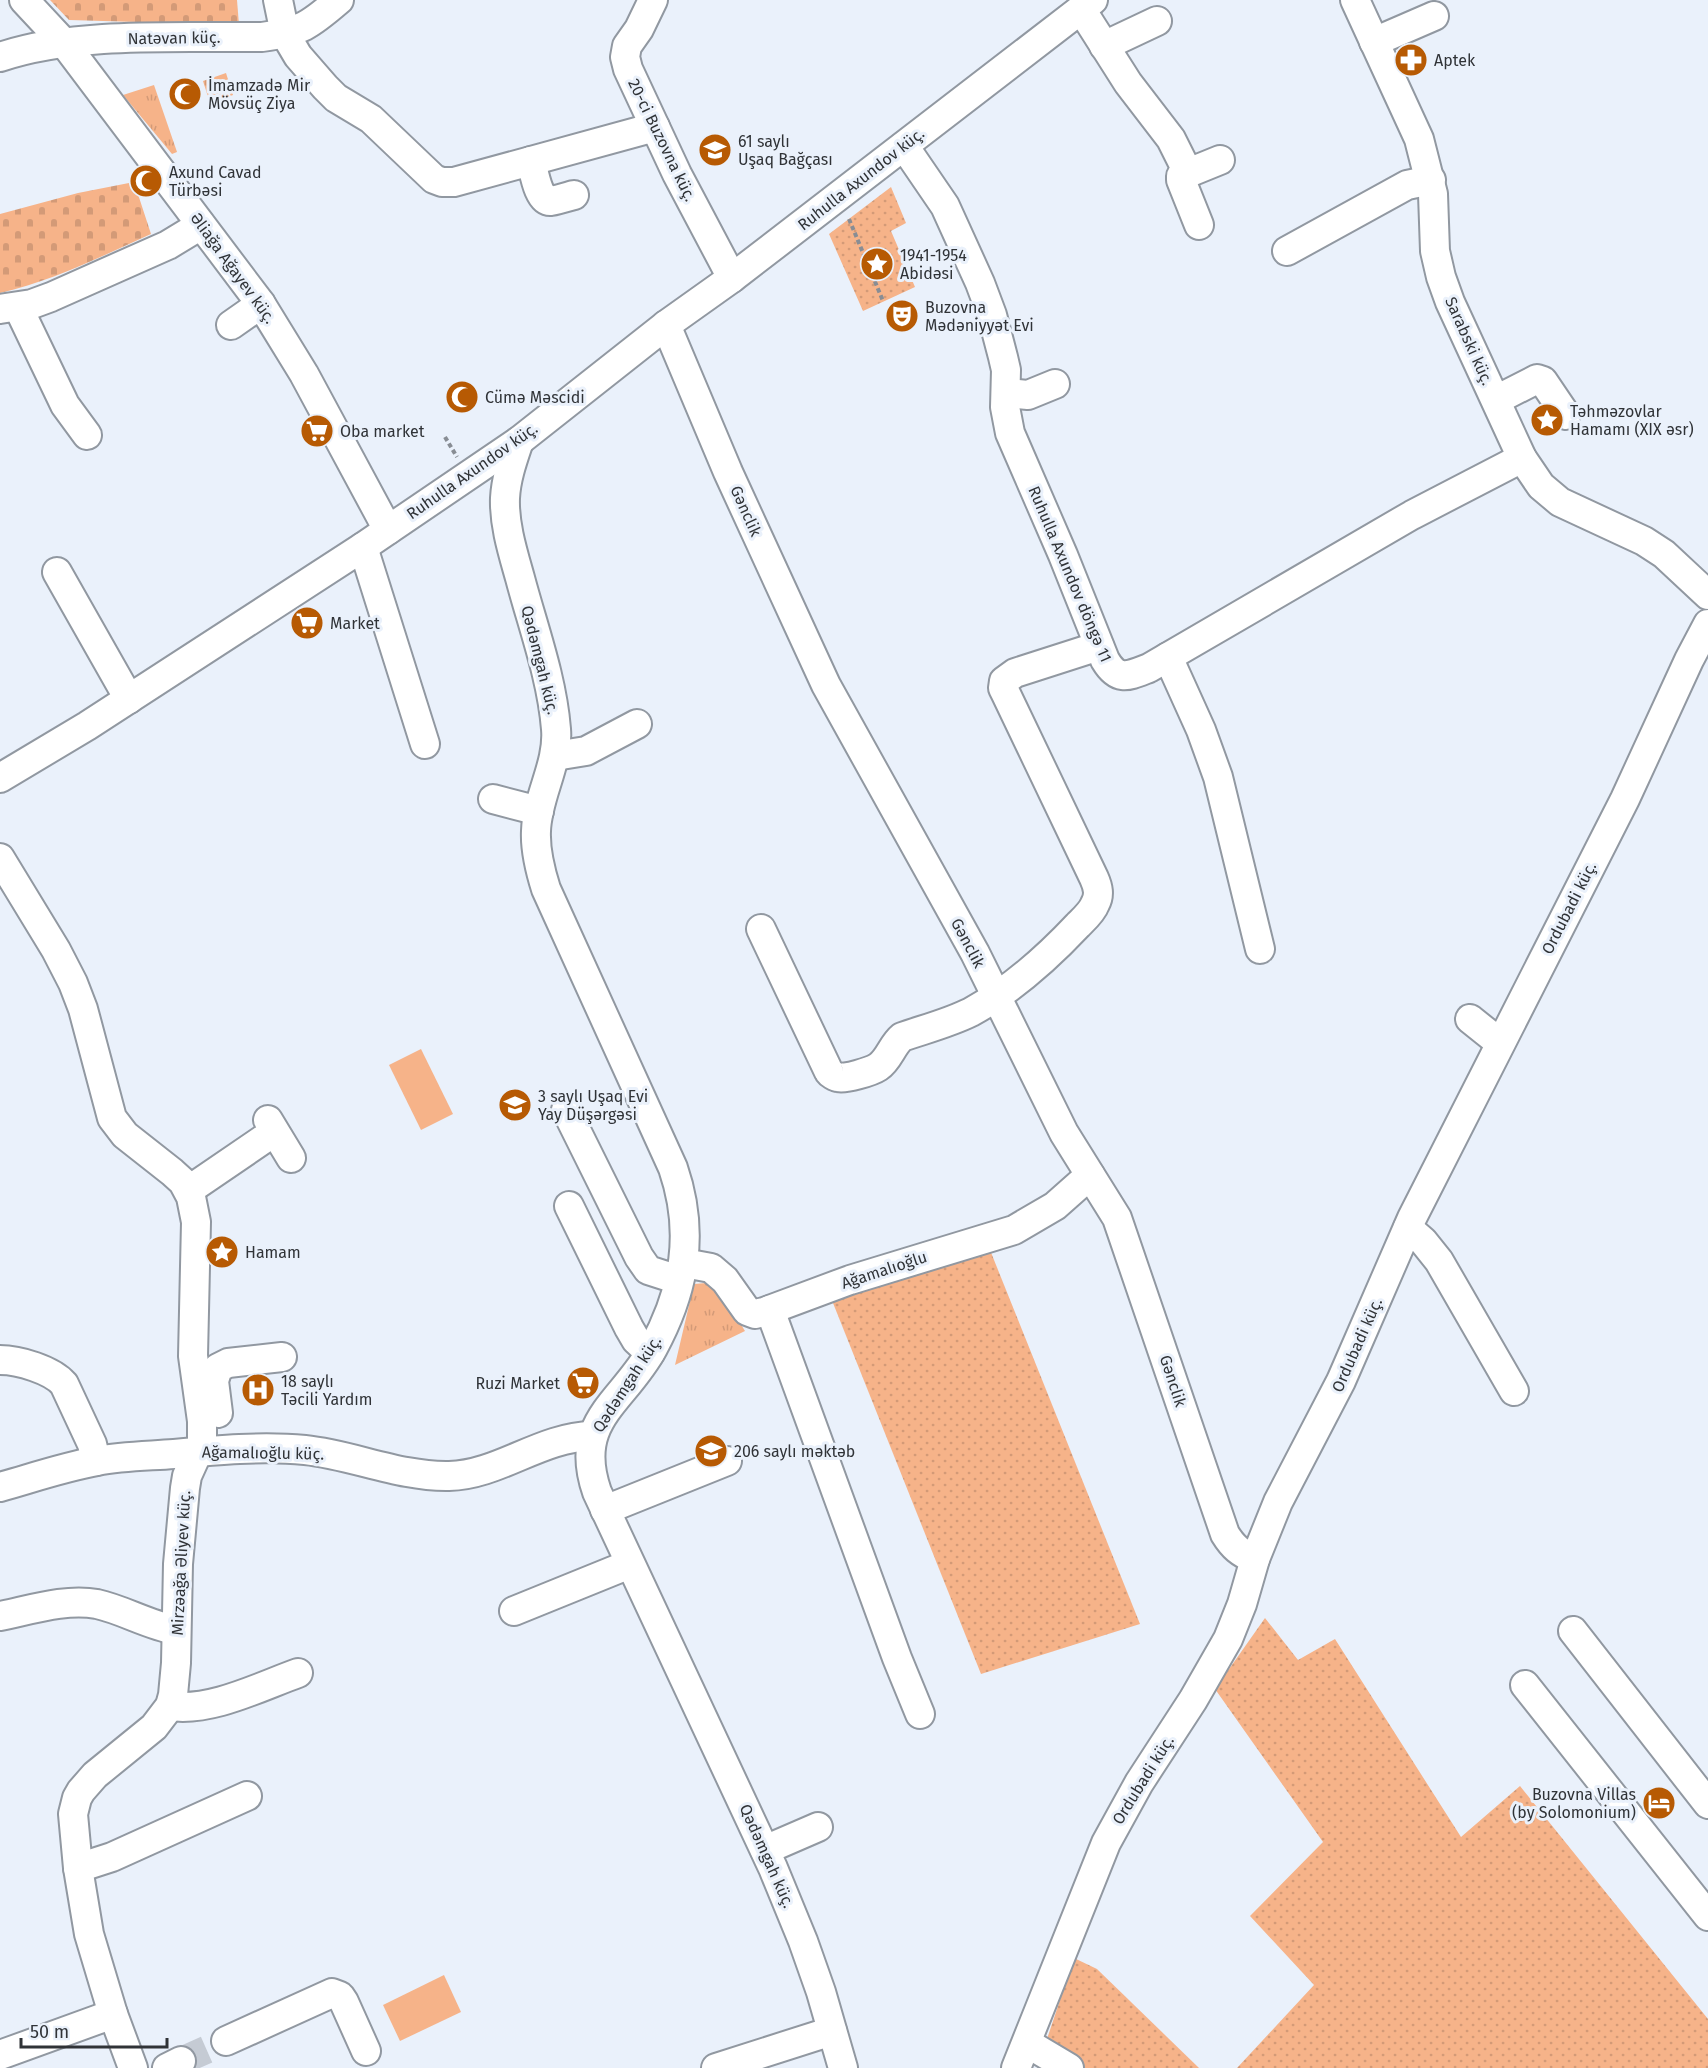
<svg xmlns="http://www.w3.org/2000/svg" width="1708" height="2068" font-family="'Fira Sans',sans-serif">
	<defs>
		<pattern id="grass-tufts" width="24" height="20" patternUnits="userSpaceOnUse" patternTransform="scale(1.5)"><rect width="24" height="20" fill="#f6b389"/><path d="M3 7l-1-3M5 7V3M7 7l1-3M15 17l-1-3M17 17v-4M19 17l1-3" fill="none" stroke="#d39a77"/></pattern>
		<pattern id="cemetery-stones" width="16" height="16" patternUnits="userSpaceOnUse" patternTransform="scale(1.5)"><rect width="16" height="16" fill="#f6b389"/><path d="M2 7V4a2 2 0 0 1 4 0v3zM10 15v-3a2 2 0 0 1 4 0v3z" fill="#d39a77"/></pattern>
		<pattern id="park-dots" width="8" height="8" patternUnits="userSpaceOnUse" patternTransform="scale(1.5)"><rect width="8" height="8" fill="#f6b389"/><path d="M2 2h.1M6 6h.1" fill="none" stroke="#d39a77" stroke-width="1.8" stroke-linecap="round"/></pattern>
	</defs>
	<rect width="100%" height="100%" fill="#eaf1fb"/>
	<g fill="url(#grass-tufts)">
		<path d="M 226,73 L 233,95 L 210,103 L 203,81 Z"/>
		<path d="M 154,85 L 177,152 L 172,154 L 123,95 Z"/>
		<path d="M 706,1283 C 725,1290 735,1314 745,1331 L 675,1365 L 694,1284 Z"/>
	</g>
	<g fill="url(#cemetery-stones)">
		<path d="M 50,0 L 237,0 L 239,25 L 69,20 Z"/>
		<path d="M 134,182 L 151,234 C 102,256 53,281 0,293 L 0,214 L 78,193 Z"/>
	</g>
	<g fill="url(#park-dots)">
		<path d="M 891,187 L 906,223 L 891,231 L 915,287 L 863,311 L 829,234 Z"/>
		<path d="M 988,1245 L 1140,1624 L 981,1674 L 831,1298 Z"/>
		<path d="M 1265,1618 L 1298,1660 L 1335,1639 L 1461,1837 L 1520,1786 L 1708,2019 L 1708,2068 L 1237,2068 L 1314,1985 L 1250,1916 L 1323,1842 L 1215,1689 Z"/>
		<path d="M 1074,1958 L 1097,1969 L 1199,2068 L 1042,2068 L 1043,2051 Z"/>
	</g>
	<g fill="#f6b389">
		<path d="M 421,1049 L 453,1114 L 421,1130 L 389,1065 Z"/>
		<path d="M 444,1975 L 461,2012 L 400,2041 L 383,2005 Z"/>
	</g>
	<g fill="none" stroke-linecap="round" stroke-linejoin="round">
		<path stroke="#c5cbd4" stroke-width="28" stroke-dasharray="28 14" stroke-linecap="butt" d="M 181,2061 L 226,2041"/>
		<defs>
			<g id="minor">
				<path d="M 24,0 L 65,44 L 261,304 L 304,374 L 388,530"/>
				<path d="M 278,0 L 285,34 L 298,56 L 325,87 L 336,98 L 371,119 L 434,179 L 442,182 L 454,182 L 655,127"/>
				<path d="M 653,0 L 639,29 L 627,46 L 625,57 L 628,69 L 677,174 L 732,278"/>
				<path d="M 1355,0 L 1419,139 L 1433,194 L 1435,251 L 1441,277 L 1450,302 L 1522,458 L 1541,486 L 1560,502 L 1644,541 L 1664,554 L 1708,595"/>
				<path d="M 1081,9 L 1128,83 L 1171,139 L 1188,173 L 1181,176 L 1181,180 L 1199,225"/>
				<path d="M 1374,42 L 1434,16"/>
				<path d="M 1104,46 L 1157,21"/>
				<path d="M 0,57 C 76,31 182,38 262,37 C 301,32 310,25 339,0"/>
				<path d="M 904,146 L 945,206 L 980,283 L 992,315 L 1003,357 L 1006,370 L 1005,407 L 1010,433 L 1063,555 L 1105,660 C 1118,682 1128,676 1149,668 L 1412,515 L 1522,458"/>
				<path d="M 531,161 C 534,171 538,202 551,201 C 558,200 567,197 574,195"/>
				<path d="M 1188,173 L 1220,160"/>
				<path d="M 1287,251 L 1407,185 L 1431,180"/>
				<path d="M 18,307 L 65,405 L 87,435"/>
				<path d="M 0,309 L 32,304 L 51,297 L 168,245 L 201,225"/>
				<path d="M 231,325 L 261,304"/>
				<path d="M 666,325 L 728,472 L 826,685 L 975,953 L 1064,1133 L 1117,1218 L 1225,1534 C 1233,1547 1240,1553 1255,1559"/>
				<path d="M 1006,393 L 1028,395 L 1055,384"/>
				<path d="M 1496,400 L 1537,379 L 1543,381 L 1566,415"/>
				<path d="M 519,441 C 513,459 506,478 505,498 C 504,525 513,553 520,578 C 533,627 552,678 556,729 C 559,764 537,796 536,831 C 535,851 540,870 546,889 L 673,1168 C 695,1232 685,1289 653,1348 C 623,1403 572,1420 597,1492 L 773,1868 L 803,1941 L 821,1992 L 843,2068"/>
				<path d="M 363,547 L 425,744"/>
				<path d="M 57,572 L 129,699"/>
				<path d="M 1168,657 L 1201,730 L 1218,777 L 1260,949"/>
				<path d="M 555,756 L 586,751 L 637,724"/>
				<path d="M 0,778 L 87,726 L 363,547 L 519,441 L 666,325 L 732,278 L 1093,0"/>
				<path d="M 493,799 L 539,811"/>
				<path d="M 0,858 L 56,950 L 73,983 L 83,1009 L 112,1118 L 125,1135 L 172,1172 L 183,1182 L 191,1197 L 196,1222 L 193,1356 L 202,1421 L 202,1443 L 187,1476 L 185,1488 L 178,1564 L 176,1663 L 173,1695 L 170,1706 L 154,1727 L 95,1775 L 81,1791 L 77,1798 L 73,1814 L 78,1868 L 89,1934 L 113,2014 L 133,2068"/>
				<path d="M 761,929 L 829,1072 C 829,1073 836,1077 837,1077 C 844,1080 872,1071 878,1067 C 889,1060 892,1045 902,1037 C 925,1029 949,1023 971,1012 C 1011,990 1047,958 1078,925 C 1084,919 1092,912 1095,904 C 1100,895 1098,887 1094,878 L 1006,694 L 1003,688 L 1004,681 L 1015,673 L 1099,646"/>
				<path d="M 1470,1019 L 1500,1043"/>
				<path d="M 566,1110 L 639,1257 L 648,1270 L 679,1280"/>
				<path d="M 268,1120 L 291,1158"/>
				<path d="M 189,1190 L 274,1132"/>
				<path d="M 569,1206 L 629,1328 L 636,1340 L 650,1353"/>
				<path d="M 1408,1228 L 1423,1241 L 1439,1261 L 1514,1391"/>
				<path d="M 684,1263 L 711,1268 L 725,1280 L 747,1311 L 755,1314 L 764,1312 L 850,1280 L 1014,1230 L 1055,1206 L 1090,1175"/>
				<path d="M 770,1310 L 897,1658 L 920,1714"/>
				<path d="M 0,1360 C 19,1360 52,1370 64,1384 L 92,1444 L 96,1461"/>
				<path d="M 218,1413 L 214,1381 L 218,1368 L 228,1363 L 282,1357"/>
				<path d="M 0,1487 C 32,1478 64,1467 97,1461 C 122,1456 148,1456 174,1454 C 217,1450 262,1446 305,1450 C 353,1455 400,1477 449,1476 C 499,1475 540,1437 592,1436"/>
				<path d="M 605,1510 L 727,1461"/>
				<path d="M 514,1611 L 630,1564"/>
				<path d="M 0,1616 C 30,1610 66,1598 97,1604 C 124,1610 148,1625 176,1630"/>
				<path d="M 1573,1631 L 1708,1804"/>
				<path d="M 1525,1685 L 1708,1916"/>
				<path d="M 170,1706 C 211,1712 259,1687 298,1673"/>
				<path d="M 765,1850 L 818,1827"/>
				<path d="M 78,1868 L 112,1857 L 247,1796"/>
				<path d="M 226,2041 L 332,1993 L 340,1996 L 344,2002 L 366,2051"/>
				<path d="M 1027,2043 L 1069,2068"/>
				<path d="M 0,2055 L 113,2014"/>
				<path d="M 167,2068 L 181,2061"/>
				<path d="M 716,2068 L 832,2031"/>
				<path d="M 1016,2068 L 1106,1843 L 1139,1783 L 1193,1700 L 1228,1639 L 1242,1604 L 1255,1559 L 1278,1502 L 1341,1381 L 1412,1218 L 1625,799 L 1689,660 L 1708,624"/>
			</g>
		</defs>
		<use href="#minor" stroke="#9198a1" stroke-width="32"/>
		<g stroke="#888d94" stroke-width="4" stroke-dasharray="4.5 3" stroke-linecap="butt">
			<path d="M 849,219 L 883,301"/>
			<path d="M 445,437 L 457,457"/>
		</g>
		<use href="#minor" stroke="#fff" stroke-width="28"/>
	</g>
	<defs>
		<symbol id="pharmacy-disc" viewBox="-11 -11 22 22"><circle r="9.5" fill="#b75a03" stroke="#eaf1fb"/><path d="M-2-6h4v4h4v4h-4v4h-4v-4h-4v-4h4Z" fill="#fff"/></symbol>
		<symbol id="mosque-disc" viewBox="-11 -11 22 22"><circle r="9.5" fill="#b75a03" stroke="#eaf1fb"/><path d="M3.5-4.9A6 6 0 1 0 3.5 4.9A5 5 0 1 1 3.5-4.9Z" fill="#fff"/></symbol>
		<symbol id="school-disc" viewBox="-11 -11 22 22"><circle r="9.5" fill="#b75a03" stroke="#eaf1fb"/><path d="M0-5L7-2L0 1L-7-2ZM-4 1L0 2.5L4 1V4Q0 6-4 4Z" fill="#fff"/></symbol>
		<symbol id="sight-disc" viewBox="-11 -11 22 22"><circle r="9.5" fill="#b75a03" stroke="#eaf1fb"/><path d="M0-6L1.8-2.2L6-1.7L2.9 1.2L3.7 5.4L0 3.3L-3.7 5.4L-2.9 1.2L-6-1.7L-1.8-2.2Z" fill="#fff"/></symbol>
		<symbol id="theatre-disc" viewBox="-11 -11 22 22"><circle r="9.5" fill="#b75a03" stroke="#eaf1fb"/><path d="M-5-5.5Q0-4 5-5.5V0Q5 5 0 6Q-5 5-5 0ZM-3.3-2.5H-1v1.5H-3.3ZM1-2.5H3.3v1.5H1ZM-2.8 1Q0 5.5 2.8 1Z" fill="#fff"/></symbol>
		<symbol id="supermarket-disc" viewBox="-11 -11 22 22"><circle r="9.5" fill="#b75a03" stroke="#eaf1fb"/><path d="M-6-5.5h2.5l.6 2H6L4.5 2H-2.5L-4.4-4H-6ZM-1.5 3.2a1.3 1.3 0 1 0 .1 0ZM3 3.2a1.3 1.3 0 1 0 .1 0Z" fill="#fff"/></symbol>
		<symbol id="hospital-disc" viewBox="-11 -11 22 22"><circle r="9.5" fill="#b75a03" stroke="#eaf1fb"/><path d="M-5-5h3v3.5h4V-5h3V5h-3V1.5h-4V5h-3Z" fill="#fff"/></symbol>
		<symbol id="hotel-disc" viewBox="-11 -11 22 22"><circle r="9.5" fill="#b75a03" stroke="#eaf1fb"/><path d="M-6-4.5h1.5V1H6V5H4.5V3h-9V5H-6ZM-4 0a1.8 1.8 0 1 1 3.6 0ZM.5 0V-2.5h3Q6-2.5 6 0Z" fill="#fff"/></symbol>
	</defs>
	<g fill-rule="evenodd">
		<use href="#pharmacy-disc" x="1392" y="41" width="38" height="38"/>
		<use href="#mosque-disc" x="166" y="75" width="38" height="38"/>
		<use href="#school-disc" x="696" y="131" width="38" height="38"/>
		<use href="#mosque-disc" x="127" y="162" width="38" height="38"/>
		<use href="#sight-disc" x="858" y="245" width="38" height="38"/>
		<use href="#theatre-disc" x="883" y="297" width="38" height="38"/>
		<use href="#mosque-disc" x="443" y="378" width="38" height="38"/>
		<use href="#sight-disc" x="1528" y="401" width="38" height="38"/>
		<use href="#supermarket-disc" x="298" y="412" width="38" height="38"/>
		<use href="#supermarket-disc" x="288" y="604" width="38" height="38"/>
		<use href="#school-disc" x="496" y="1086" width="38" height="38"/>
		<use href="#sight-disc" x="203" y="1233" width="38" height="38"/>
		<use href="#supermarket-disc" x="564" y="1364" width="38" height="38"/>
		<use href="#hospital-disc" x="239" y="1371" width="38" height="38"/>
		<use href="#school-disc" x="692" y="1432" width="38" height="38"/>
		<use href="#hotel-disc" x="1640" y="1784" width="38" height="38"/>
	</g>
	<g text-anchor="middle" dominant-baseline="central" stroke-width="6" stroke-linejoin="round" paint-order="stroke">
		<g font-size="16" fill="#303337" stroke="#eaf1fb">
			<text transform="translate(174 38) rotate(-1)">Natəvan küç.</text>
			<text transform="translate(662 140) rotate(64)">20-ci Buzovna küç.</text>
			<text transform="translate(861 179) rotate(-38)">Ruhulla Axundov küç.</text>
			<text transform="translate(233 268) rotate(54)">Əliağa Ağayev küç.</text>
			<text transform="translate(1469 341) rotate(66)">Sarabski küç.</text>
			<text transform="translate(472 471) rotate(-35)">Ruhulla Axundov küç.</text>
			<text transform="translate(746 511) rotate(66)">Gənclik</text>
			<text transform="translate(1070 574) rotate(67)">Ruhulla Axundov döngə 11</text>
			<text transform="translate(540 660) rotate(76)">Qədəmgah küç.</text>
			<text transform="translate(1569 908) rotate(-63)">Ordubadi küç.</text>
			<text transform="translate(968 943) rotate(62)">Gənclik</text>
			<text transform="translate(884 1270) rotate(-18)">Ağamalıoğlu</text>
			<text transform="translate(1357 1345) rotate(-66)">Ordubadi küç.</text>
			<text transform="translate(1173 1381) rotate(72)">Gənclik</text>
			<text transform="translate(627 1384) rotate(-57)">Qədəmgah küç.</text>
			<text transform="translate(263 1453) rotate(1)">Ağamalıoğlu küç.</text>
			<text transform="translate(181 1563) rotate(-87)">Mirzəağa Əliyev küç.</text>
			<text transform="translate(1143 1780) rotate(-58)">Ordubadi küç.</text>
			<text transform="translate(767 1856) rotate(66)">Qədəmgah küç.</text>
		</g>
		<g font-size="16" fill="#303337" stroke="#eaf1fb" text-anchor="start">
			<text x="1434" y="60">Aptek</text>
			<text x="208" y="85">İmamzadə Mir<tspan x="208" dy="18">Mövsüç Ziya</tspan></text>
			<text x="738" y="141">61 saylı<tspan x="738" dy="18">Uşaq Bağçası</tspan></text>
			<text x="169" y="172">Axund Cavad<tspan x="169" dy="18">Türbəsi</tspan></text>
			<text x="900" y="255">1941-1954<tspan x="900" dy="18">Abidəsi</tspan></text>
			<text x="925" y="307">Buzovna<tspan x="925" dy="18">Mədəniyyət Evi</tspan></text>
			<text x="485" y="397">Cümə Məscidi</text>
			<text x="1570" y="411">Təhməzovlar<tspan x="1570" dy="18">Hamamı (XIX əsr)</tspan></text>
			<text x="340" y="431">Oba market</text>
			<text x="330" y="623">Market</text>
			<text x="538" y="1096">3 saylı Uşaq Evi<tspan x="538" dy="18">Yay Düşərgəsi</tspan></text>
			<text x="245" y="1252">Hamam</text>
			<text x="281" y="1381">18 saylı<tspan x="281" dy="18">Təcili Yardım</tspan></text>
			<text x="560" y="1383" text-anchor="end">Ruzi Market</text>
			<text x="734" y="1451">206 saylı məktəb</text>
			<text x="1636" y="1794" text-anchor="end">Buzovna Villas<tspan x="1636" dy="18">(by Solomonium)</tspan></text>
		</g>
	</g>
	<path d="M21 2038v9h146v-9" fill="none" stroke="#303337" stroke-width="3"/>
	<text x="30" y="2038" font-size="18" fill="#303337" stroke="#eaf1fb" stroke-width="4.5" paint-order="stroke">50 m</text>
</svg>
